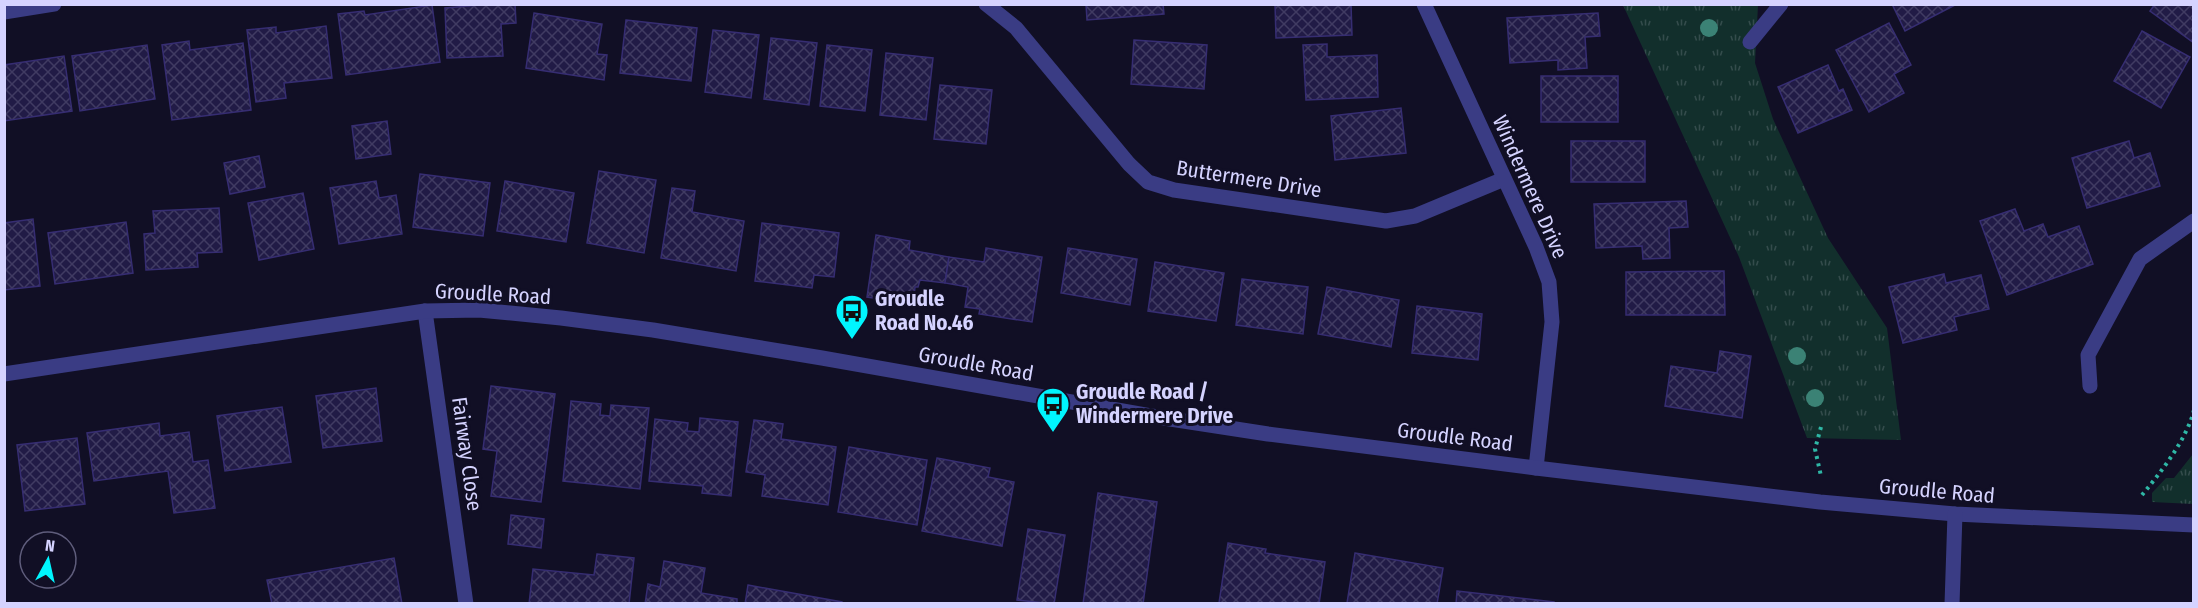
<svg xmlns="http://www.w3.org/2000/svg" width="2198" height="608" font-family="'Fira Sans Condensed',sans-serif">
	<defs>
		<pattern id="grass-tufts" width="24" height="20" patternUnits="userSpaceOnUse" patternTransform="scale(1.5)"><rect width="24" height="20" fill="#122f2c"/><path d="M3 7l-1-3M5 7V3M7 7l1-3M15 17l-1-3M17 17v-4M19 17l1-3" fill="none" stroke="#344c4c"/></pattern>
		<pattern id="building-cross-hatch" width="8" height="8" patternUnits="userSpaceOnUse" patternTransform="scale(1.5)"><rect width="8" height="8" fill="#211b46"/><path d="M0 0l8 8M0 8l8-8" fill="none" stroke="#403b62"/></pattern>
	</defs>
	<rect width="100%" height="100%" fill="#110f25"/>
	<g fill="url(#grass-tufts)">
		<path d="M 1623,5 L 1758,5 L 1755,63 L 1773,119 L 1828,238 L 1887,328 L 1901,440 L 1807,438 L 1739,257 Z"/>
		<path d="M 2193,454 L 2193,504 L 2152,502 L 2152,493 L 2166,478 L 2174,478 Z"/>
	</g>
	<g fill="url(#building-cross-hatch)" stroke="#362d72" stroke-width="1.5">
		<path d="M 492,4 L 515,4 L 516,23 L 501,24 L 503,56 L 447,58 L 445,8 Z"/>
		<path d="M 1086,4 L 1163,4 L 1164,14 L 1087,20 Z"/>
		<path d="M 1275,4 L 1351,4 L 1352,35 L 1276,38 Z"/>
		<path d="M 1892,4 L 1954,4 L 1955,5 L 1905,31 Z"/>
		<path d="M 2155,4 L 2194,4 L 2194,43 L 2150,11 Z"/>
		<path d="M 432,5 L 440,62 L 346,75 L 338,14 L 364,11 L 365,15 Z"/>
		<path d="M 534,13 L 602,24 L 597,54 L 607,55 L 604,80 L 526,68 Z"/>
		<path d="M 1598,13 L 1600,36 L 1585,37 L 1587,68 L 1558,70 L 1558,60 L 1510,63 L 1507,18 Z"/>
		<path d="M 626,20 L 697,28 L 691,81 L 620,73 Z"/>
		<path d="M 1889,23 L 1911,65 L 1894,74 L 1904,93 L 1869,112 L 1836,50 Z"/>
		<path d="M 326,26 L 332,78 L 284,83 L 286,98 L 256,102 L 247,30 L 276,27 L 276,33 Z"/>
		<path d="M 713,30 L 759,35 L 751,98 L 705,92 Z"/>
		<path d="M 2142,31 L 2190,57 L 2161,108 L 2114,81 Z"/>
		<path d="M 771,38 L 817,43 L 809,105 L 764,99 Z"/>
		<path d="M 1134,40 L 1207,45 L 1204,89 L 1131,84 Z"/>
		<path d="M 189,41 L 190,50 L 243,43 L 251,110 L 172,120 L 162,45 Z"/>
		<path d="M 1327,44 L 1327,57 L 1377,55 L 1378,97 L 1306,100 L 1303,45 Z"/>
		<path d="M 147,45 L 155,99 L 80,111 L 72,56 Z"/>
		<path d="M 827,45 L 872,50 L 865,111 L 820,106 Z"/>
		<path d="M 886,53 L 933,58 L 926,120 L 880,115 Z"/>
		<path d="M 64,56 L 72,111 L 4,121 L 4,65 Z"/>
		<path d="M 1828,65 L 1839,91 L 1843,89 L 1852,110 L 1798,133 L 1778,87 Z"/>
		<rect x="1541" y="76" width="77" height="46"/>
		<path d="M 940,85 L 992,90 L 986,144 L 934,139 Z"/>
		<path d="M 1401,108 L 1406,153 L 1335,160 L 1331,116 Z"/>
		<path d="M 387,121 L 391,154 L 356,159 L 352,126 Z"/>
		<rect x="1571" y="141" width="74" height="41"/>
		<path d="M 2129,141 L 2134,158 L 2150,153 L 2160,186 L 2087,208 L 2072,158 Z"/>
		<path d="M 259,156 L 265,187 L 230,194 L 224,163 Z"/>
		<path d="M 599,171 L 656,180 L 644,253 L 587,243 Z"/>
		<path d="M 420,174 L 490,183 L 483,236 L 413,227 Z"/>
		<path d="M 376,181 L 379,198 L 396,195 L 402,234 L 339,244 L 330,188 Z"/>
		<path d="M 505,181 L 574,193 L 566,242 L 497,231 Z"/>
		<path d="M 672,188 L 695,191 L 692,212 L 744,221 L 736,271 L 661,258 Z"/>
		<path d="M 303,193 L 314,249 L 259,260 L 248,203 Z"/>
		<path d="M 1686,201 L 1688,227 L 1669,228 L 1670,258 L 1643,259 L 1642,246 L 1596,248 L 1594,204 Z"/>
		<path d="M 219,208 L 222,252 L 197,253 L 198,267 L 146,270 L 144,234 L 155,233 L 153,211 Z"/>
		<path d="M 2015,209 L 2024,231 L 2043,224 L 2048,237 L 2079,226 L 2093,264 L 2007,295 L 1980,221 Z"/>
		<path d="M 33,219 L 40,286 L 4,290 L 4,223 Z"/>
		<path d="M 126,222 L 133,273 L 55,284 L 48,233 Z"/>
		<path d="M 762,223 L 839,233 L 834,277 L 814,275 L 812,288 L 755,281 Z"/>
		<path d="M 876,235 L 910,241 L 909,250 L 949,257 L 945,283 L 920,280 L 918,287 L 915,287 L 914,297 L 902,295 L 901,302 L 867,297 Z"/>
		<path d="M 986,248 L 1042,257 L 1032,322 L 979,314 L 980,309 L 965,307 L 968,287 L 945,283 L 949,257 L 984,262 Z"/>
		<path d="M 1068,248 L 1137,259 L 1130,305 L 1061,293 Z"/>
		<path d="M 1155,262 L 1224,273 L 1216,321 L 1148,311 Z"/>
		<path d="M 1724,271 L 1725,315 L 1626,315 L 1626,272 Z"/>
		<path d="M 1944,274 L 1946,283 L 1981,275 L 1989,309 L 1954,317 L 1957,330 L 1903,343 L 1889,287 Z"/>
		<path d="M 1242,279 L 1308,287 L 1303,334 L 1236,325 Z"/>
		<path d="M 1327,287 L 1399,300 L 1391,347 L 1318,334 Z"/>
		<path d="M 1417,306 L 1482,314 L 1478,360 L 1412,353 Z"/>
		<path d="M 1720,351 L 1751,356 L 1742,418 L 1665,406 L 1671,366 L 1717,373 Z"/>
		<path d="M 491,386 L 555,394 L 541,502 L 491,496 L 497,451 L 483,449 Z"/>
		<path d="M 376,388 L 382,441 L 323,448 L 316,396 Z"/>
		<path d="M 571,401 L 601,404 L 600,415 L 610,416 L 611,405 L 649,408 L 640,489 L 563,481 Z"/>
		<path d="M 282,407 L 291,462 L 225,471 L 217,416 Z"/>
		<path d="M 700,418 L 738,422 L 731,496 L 702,493 L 703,486 L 649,481 L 655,419 L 688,423 L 687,431 L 699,432 Z"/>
		<path d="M 754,420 L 783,424 L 781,439 L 836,447 L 828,505 L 762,496 L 765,475 L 746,472 Z"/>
		<path d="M 159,423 L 160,436 L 189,432 L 193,462 L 208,460 L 215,508 L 174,513 L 168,471 L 94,481 L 87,433 Z"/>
		<path d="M 77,438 L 85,504 L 25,511 L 17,445 Z"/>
		<path d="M 849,447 L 927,460 L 917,525 L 838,512 Z"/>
		<path d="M 937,458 L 990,468 L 988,477 L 1014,482 L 1002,546 L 922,531 Z"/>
		<path d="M 1098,493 L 1157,502 L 1143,604 L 1083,604 Z"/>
		<path d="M 511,515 L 544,519 L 541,548 L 508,544 Z"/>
		<path d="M 1028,529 L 1065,535 L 1054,604 L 1017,600 Z"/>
		<path d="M 1228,543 L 1266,549 L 1265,553 L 1325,562 L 1319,604 L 1219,603 Z"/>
		<path d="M 1355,553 L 1443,568 L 1437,604 L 1347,603 Z"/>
		<path d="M 597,554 L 634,558 L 629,604 L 529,604 L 533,569 L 594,575 Z"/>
		<path d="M 394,558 L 402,604 L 272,604 L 267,580 Z"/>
		<path d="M 664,561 L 705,568 L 701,593 L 737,599 L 737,604 L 645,604 L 648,584 L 660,587 Z"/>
		<path d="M 748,585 L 842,602 L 842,604 L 745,604 Z"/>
		<path d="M 1457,591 L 1554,602 L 1554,604 L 1456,604 Z"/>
	</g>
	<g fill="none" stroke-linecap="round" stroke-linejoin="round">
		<g stroke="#2fb7a6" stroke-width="4" stroke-dasharray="3 4.5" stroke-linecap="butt">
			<path d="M 1821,427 L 1815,449 L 1821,476"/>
			<path d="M 2142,495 C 2161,472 2187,439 2194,410"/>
		</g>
		<g stroke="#3a3c84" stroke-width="15">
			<path d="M 986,4 L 1016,28 L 1129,164 L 1148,182 L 1174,190 L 1386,221 L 1415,216 L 1504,179"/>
			<path d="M 1424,4 L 1536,247 L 1549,282 L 1552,322 L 1536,468"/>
			<path d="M 4,12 L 54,4"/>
			<path d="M 1750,42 L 1781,4"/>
			<path d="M 425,311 L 466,604"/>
			<path d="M 4,374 L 425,311 L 479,310 L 561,318 L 653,330 L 822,358 L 1151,416 L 1268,434 L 1536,468 L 1820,502 L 1955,514 L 2194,525"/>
			<path d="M 2090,386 L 2088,355 L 2140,259 L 2194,221"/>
			<path d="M 1952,604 L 1955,514"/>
		</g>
	</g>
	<g fill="#3b8275">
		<circle cx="1709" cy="28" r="9"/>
		<circle cx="1797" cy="356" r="9"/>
		<circle cx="1815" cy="398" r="9"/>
	</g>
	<defs>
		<symbol id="bus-pin" viewBox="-11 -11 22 30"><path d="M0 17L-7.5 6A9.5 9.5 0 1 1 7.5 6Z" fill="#00f5fe" stroke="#110f25"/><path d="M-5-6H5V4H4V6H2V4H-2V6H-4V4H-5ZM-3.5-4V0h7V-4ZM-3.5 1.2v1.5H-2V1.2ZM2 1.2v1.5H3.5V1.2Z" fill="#111"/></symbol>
	</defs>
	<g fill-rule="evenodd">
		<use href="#bus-pin" x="833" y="292" width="38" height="52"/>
		<use href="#bus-pin" x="1034" y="385" width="38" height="52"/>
	</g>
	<g text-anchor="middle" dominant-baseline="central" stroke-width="6" stroke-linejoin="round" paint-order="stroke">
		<g font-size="21" fill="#d5d3ff" stroke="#110f25">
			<text transform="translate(1249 179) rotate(9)">Buttermere Drive</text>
			<text transform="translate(1530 187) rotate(66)">Windermere Drive</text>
			<text transform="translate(493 294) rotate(3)">Groudle Road</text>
			<text transform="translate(976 364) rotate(10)">Groudle Road</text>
			<text transform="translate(1455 437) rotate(7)">Groudle Road</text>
			<text transform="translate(467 454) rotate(82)">Fairway Close</text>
			<text transform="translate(1937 491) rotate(5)">Groudle Road</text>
		</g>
		<g font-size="21" font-weight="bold" fill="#d5d3ff" stroke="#110f25" text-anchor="start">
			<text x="875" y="299">Groudle<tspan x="875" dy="24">Road No.46</tspan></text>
			<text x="1076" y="392">Groudle Road /<tspan x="1076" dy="24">Windermere Drive</tspan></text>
		</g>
	</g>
	<rect width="2198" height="608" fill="none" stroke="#d5d3ff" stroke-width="12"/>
	<g transform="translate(48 560) rotate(8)"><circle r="28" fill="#110f25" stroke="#5f5d7c" stroke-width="1.5"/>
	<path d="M0-4.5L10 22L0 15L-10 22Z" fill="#00f5fe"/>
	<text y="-9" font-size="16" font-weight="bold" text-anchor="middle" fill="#d5d3ff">N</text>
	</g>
</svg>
